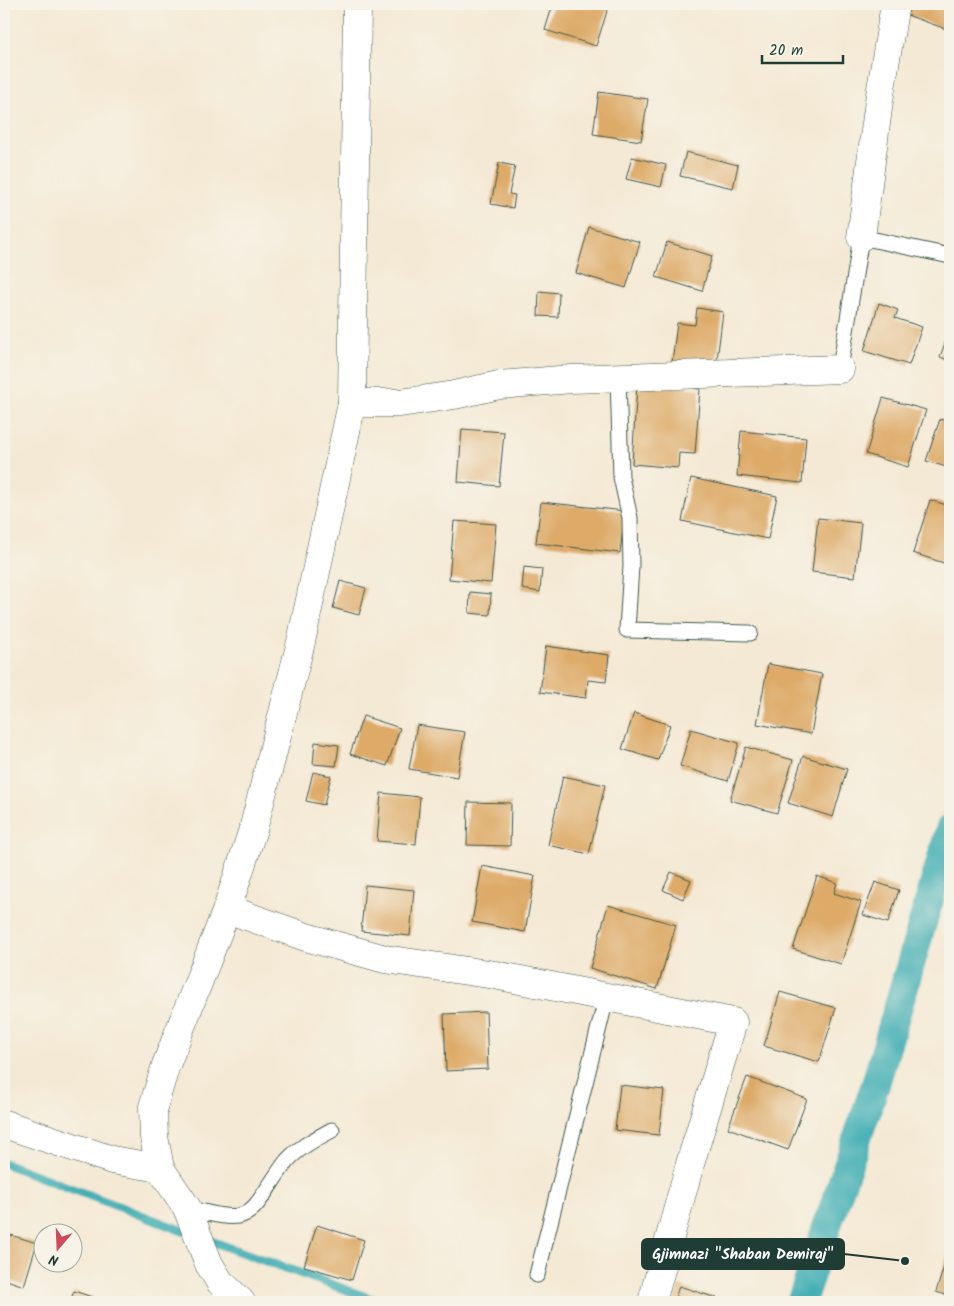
<svg xmlns="http://www.w3.org/2000/svg" width="954" height="1306" font-family="Kalam,sans-serif">
	<rect width="100%" height="100%" fill="#f7f3e8"/>
	<filter id="ink" filterUnits="userSpaceOnUse"><feTurbulence type="fractalNoise" baseFrequency=".02" numOctaves="2"/><feDisplacementMap in="SourceGraphic" scale="10" xChannelSelector="R" yChannelSelector="G"/><feConvolveMatrix kernelMatrix="1 2 1 2 8 2 1 2 1" color-interpolation-filters="sRGB"/></filter>
	<filter id="wash" filterUnits="userSpaceOnUse"><feTurbulence type="fractalNoise" baseFrequency=".0096" numOctaves="4" result="noise"/><feDisplacementMap in="SourceGraphic" scale="20" xChannelSelector="R" yChannelSelector="G"/><feGaussianBlur stdDeviation="1.12" result="paint"/><feColorMatrix in="noise" values="0 0 0 0 0 0 0 0 0 0 0 0 0 0 0 0 0 1.4 0 .05"/><feComposite in="paint" operator="in"/></filter>
	<g filter="url(#wash)">
		<rect width="100%" height="100%" fill="#f4e9d4"/>
		<g fill="none" stroke-linecap="round" stroke-linejoin="round">
			<g stroke="#3aacb2" stroke-width="9">
				<path d="M 4,1163 L 191,1234"/>
				<path d="M 205,1239 L 380,1302"/>
			</g>
			<path stroke="#3aacb2" stroke-width="29" d="M 801,1302 L 875,1086 L 950,829"/>
		</g>
		<g id="blocks">
			<g fill="#ddaa67">
				<path d="M 553,4 L 596,4 L 608,8 L 596,46 L 545,30 Z"/>
				<path d="M 911,4 L 950,4 L 950,19 L 946,29 L 907,15 Z"/>
				<path d="M 599,92 L 648,99 L 641,141 L 593,134 Z"/>
				<path d="M 686,152 L 738,165 L 733,188 L 680,176 Z"/>
				<path d="M 632,157 L 666,165 L 661,187 L 626,179 Z"/>
				<path d="M 499,163 L 515,166 L 509,194 L 515,195 L 513,208 L 491,204 Z"/>
				<path d="M 589,227 L 640,242 L 626,288 L 576,273 Z"/>
				<path d="M 667,242 L 712,256 L 702,291 L 656,277 Z"/>
				<path d="M 539,291 L 559,293 L 558,317 L 538,316 Z"/>
				<path d="M 879,303 L 898,310 L 895,318 L 922,327 L 909,365 L 864,351 Z"/>
				<path d="M 697,308 L 723,312 L 716,368 L 672,363 L 677,323 L 695,325 Z"/>
				<path d="M 950,329 L 950,361 L 940,357 Z"/>
				<path d="M 637,384 L 700,389 L 695,454 L 679,453 L 678,468 L 632,464 Z"/>
				<path d="M 883,398 L 926,410 L 908,467 L 866,454 Z"/>
				<path d="M 940,419 L 950,422 L 950,468 L 926,461 Z"/>
				<path d="M 462,429 L 504,432 L 499,486 L 458,482 Z"/>
				<path d="M 741,431 L 806,438 L 802,483 L 737,476 Z"/>
				<path d="M 691,478 L 777,496 L 768,539 L 682,521 Z"/>
				<path d="M 930,500 L 950,506 L 950,565 L 913,553 Z"/>
				<path d="M 541,502 L 625,511 L 620,553 L 536,543 Z"/>
				<path d="M 818,518 L 861,523 L 855,577 L 812,572 Z"/>
				<path d="M 454,521 L 496,524 L 491,583 L 449,579 Z"/>
				<path d="M 524,567 L 542,569 L 540,592 L 522,589 Z"/>
				<path d="M 340,581 L 366,588 L 359,615 L 333,608 Z"/>
				<path d="M 470,592 L 491,594 L 490,615 L 469,613 Z"/>
				<path d="M 546,646 L 609,655 L 606,682 L 588,680 L 586,698 L 540,692 Z"/>
				<path d="M 768,664 L 822,674 L 811,734 L 757,724 Z"/>
				<path d="M 634,713 L 670,725 L 658,760 L 622,749 Z"/>
				<path d="M 363,716 L 400,728 L 387,766 L 350,754 Z"/>
				<path d="M 417,725 L 465,732 L 457,777 L 409,769 Z"/>
				<path d="M 691,729 L 739,743 L 728,781 L 680,766 Z"/>
				<path d="M 315,742 L 339,745 L 336,766 L 313,764 Z"/>
				<path d="M 746,747 L 793,760 L 777,813 L 730,800 Z"/>
				<path d="M 803,756 L 847,769 L 833,817 L 788,803 Z"/>
				<path d="M 313,772 L 331,776 L 324,805 L 306,801 Z"/>
				<path d="M 563,776 L 605,785 L 589,854 L 548,845 Z"/>
				<path d="M 381,793 L 420,797 L 416,844 L 377,841 Z"/>
				<path d="M 468,802 L 511,803 L 510,846 L 467,845 Z"/>
				<path d="M 482,866 L 535,876 L 525,932 L 472,922 Z"/>
				<path d="M 671,872 L 691,880 L 683,899 L 663,890 Z"/>
				<path d="M 817,876 L 837,883 L 834,893 L 861,902 L 841,964 L 793,949 Z"/>
				<path d="M 875,882 L 899,890 L 888,923 L 863,915 Z"/>
				<path d="M 365,885 L 414,890 L 410,936 L 361,931 Z"/>
				<path d="M 608,905 L 676,925 L 657,989 L 590,968 Z"/>
				<path d="M 780,992 L 836,1008 L 819,1062 L 764,1046 Z"/>
				<path d="M 486,1012 L 488,1069 L 446,1071 L 444,1014 Z"/>
				<path d="M 747,1077 L 807,1099 L 788,1150 L 728,1128 Z"/>
				<path d="M 620,1085 L 664,1090 L 659,1135 L 615,1130 Z"/>
				<path d="M 317,1225 L 364,1240 L 352,1280 L 304,1266 Z"/>
				<path d="M 4,1233 L 37,1243 L 24,1286 L 4,1279 Z"/>
				<path d="M 950,1247 L 950,1296 L 936,1292 Z"/>
				<path d="M 679,1286 L 729,1302 L 674,1302 Z"/>
				<path d="M 74,1291 L 107,1302 L 70,1302 Z"/>
			</g>
		</g>
	</g>
	<g filter="url(#ink)">
		<use href="#blocks" fill-opacity="0" stroke="#3f574c" stroke-width="1"/>
		<g fill="none" stroke-linecap="round" stroke-linejoin="round">
			<defs>
				<g id="lane">
					<path d="M 840,369 L 861,237 L 950,256"/>
					<path d="M 618,378 L 621,477 L 630,518 L 631,566 L 627,630 L 750,633"/>
					<path d="M 187,1208 C 254,1225 246,1219 283,1166 C 294,1150 315,1139 332,1130"/>
					<path d="M 537,1275 L 606,999"/>
				</g>
				<g id="street">
					<path d="M 861,237 L 879,101 L 895,4"/>
					<path d="M 352,403 L 400,403 L 454,395 L 499,385 L 572,379 L 840,369"/>
					<path d="M 227,909 L 306,937 L 385,959 L 495,975 L 733,1022 L 690,1164 L 652,1302"/>
					<path d="M 4,1124 L 112,1160 L 160,1168"/>
					<path d="M 241,1302 L 220,1282 L 209,1264 L 187,1208 L 160,1168 L 154,1137 L 153,1107 L 166,1065 L 227,909 L 254,826 L 301,642 L 352,403 L 357,4"/>
				</g>
			</defs>
			<use href="#lane" stroke="#3f574c" stroke-width="17"/>
			<use href="#street" stroke="#3f574c" stroke-width="29"/>
			<use href="#lane" stroke="#fff" stroke-width="15"/>
			<use href="#street" stroke="#fff" stroke-width="28"/>
		</g>
	</g>
	<path fill="none" stroke="#1f3d34" stroke-width="2" d="M905 1261L844 1254"/>
	<circle fill="#1f3d34" stroke="#f7f3e8" stroke-width="2" cx="905" cy="1261" r="5"/>
	<rect fill="#1f3d34" stroke="#1f3d34" stroke-width="2" x="642" y="1239" width="202" height="30" rx="5"/>
	<g font-size="15" text-anchor="middle" font-weight="bold" fill="#fff">
		<text x="743" y="1259">Gjimnazi "Shaban Demiraj"</text>
	</g>
	<rect width="954" height="1306" fill="none" stroke="#f7f3e8" stroke-width="20"/>
	<g transform="translate(58 1248) rotate(199)"><circle r="24" fill="#f7f3e8" stroke="#a1aaa0"/>
	<path d="M0-4L9 19L0 12L-9 19Z" fill="#d1495b"/>
	<text y="-8" font-size="14" font-weight="bold" text-anchor="middle" fill="#1f3d34">N</text>
	</g>
	<path d="M762 55v8h81v-8" fill="none" stroke="#1f3d34" stroke-width="2.5"/>
	<text x="769" y="55" font-size="15" fill="#1f3d34" stroke="#f7f3e8" stroke-width="4" paint-order="stroke">20 m</text>
</svg>
